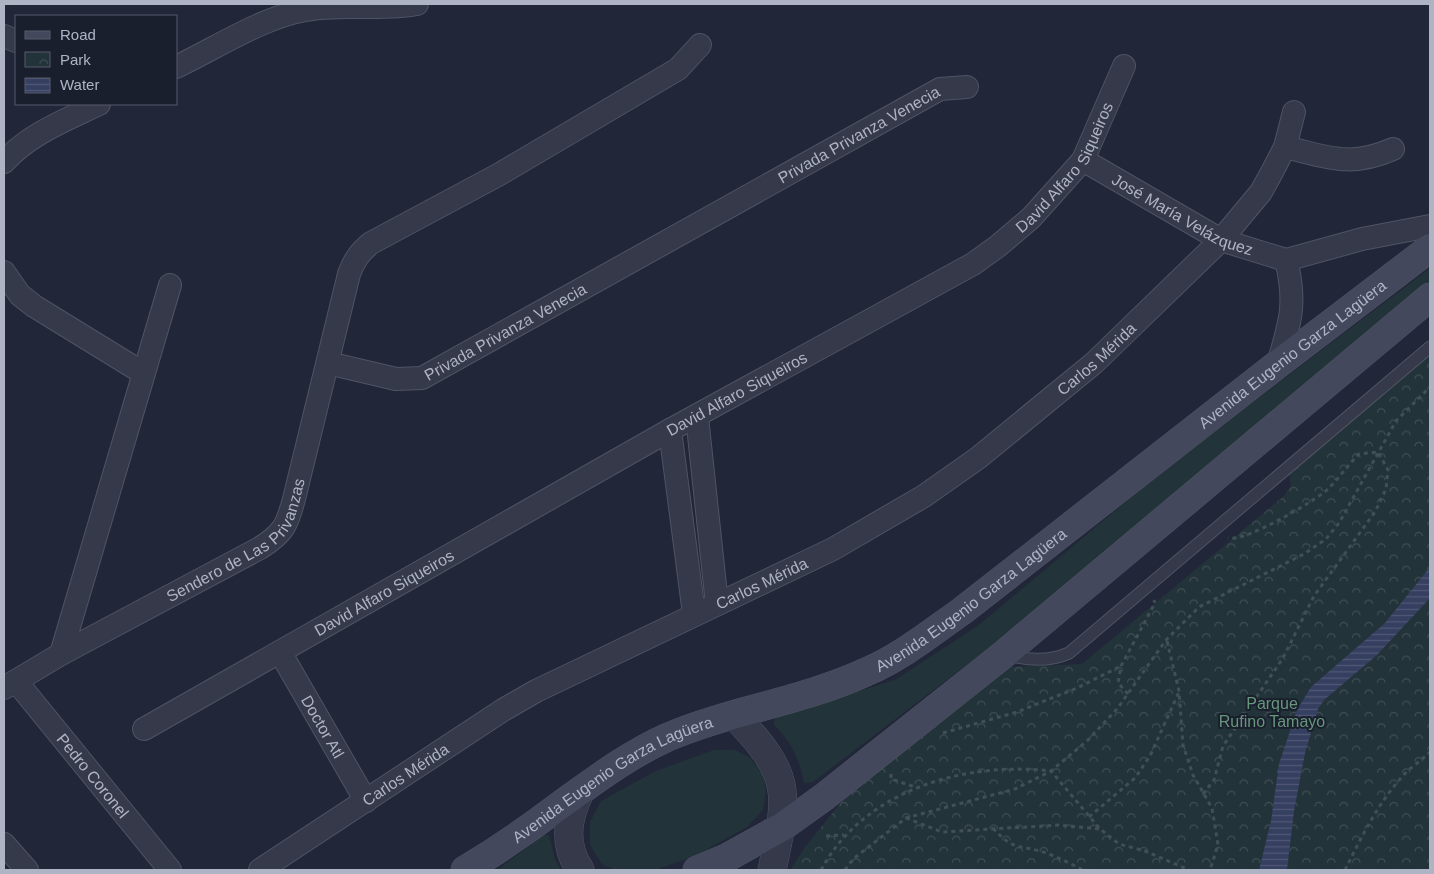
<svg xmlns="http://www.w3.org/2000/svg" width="1434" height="874" font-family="Helvetica,sans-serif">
	<defs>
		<pattern id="park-crowns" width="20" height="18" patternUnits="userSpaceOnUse" patternTransform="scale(1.25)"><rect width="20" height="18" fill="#23333a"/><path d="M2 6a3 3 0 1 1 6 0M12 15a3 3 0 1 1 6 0" fill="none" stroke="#404e55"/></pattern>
		<pattern id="water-rules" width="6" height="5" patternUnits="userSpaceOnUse" patternTransform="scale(1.25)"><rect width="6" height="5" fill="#353f60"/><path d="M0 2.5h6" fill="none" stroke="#505875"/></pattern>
	</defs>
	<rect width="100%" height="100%" fill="#212739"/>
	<g fill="#23333a">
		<path d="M 1430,268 L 1430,281 L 1115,546 L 994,644 L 813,782 L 804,783 C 800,760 791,741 774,725 L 775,717 L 895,680 L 979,625 L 1166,468 Z"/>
		<path d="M 714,750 L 735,750 L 750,758 L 763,774 L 766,791 L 763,810 L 747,827 L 695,856 L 655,870 L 615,870 L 602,864 L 590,845 L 590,822 L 601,801 L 656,771 Z"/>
		<path d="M 544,835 L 549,835 L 555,859 L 561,870 L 497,870 Z"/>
	</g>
	<path fill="url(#park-crowns)" d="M 1430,352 L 1430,870 L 790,870 L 806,846 L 846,796 L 1008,667 L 1082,664 L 1284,496 L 1291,485 L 1289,474 Z"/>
	<path fill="url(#water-rules)" d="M 1430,567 L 1430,598 L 1377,655 L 1324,700 L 1318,709 L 1305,753 L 1294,811 L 1287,870 L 1259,870 L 1271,821 L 1279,764 L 1297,710 L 1311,687 L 1385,623 Z"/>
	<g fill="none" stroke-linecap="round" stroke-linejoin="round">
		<defs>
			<path id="service" d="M 1005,654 C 1025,660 1049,662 1069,653 L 1430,347"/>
			<g id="minor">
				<path d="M 4,36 L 16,41"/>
				<path d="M 176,67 C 216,48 263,17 306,10 C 342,3 380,11 417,4"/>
				<path d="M 1285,147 C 1328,157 1350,168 1393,149"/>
				<path id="s1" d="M 1083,160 L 1221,240 L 1286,260 L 1362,239 L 1430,226"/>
				<path d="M 4,162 C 29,134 66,120 99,104"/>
				<path d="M 4,272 L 20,295 L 34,306 L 143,373"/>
				<path id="s2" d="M 328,363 L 396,379 L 422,378 L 940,89 L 967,87"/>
				<path d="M 1278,364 C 1290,323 1297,303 1286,260"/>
				<path d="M 697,417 L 717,604"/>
				<path d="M 670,430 L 694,614"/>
				<path id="s3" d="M 280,652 L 366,801"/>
				<path d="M 61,654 L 170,285"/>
				<path id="s4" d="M 16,681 L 170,870"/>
				<path id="s5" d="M 4,688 L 61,654 L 260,548 C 284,533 287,525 294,499 L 349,274 C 354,260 360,252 371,243 L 498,175 L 678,69 L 700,45"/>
				<path id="s6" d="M 144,729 L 670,430 L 973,264 L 998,246 L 1031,218 L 1083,160 L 1124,66"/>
				<path d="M 4,844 L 27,870"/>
				<path id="s7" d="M 260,870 L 503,710 L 536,691 L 833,549 L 924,496 L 978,458 L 1094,363 L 1221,240 L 1261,192 L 1272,172 L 1285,147 L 1294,112"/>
			</g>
			<g id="tertiary">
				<path d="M 735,716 C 792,776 789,791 772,870"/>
				<path d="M 580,792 C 567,819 563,844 580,870"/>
			</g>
			<g id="secondary">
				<path id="s8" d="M 465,870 C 498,850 529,829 559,806 C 594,781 628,755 668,737 C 732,710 803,701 866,672 C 901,657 931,633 962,611 L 1278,364 L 1430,248"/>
				<path d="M 697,870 L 728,857 L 782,827 L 824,797 L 1004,654 L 1430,297"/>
			</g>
		</defs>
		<use href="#service" stroke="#4f5464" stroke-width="13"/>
		<use href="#minor" stroke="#4f5464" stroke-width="24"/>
		<use href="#tertiary" stroke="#4f5464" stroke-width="29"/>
		<use href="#secondary" stroke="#4f5464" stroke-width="29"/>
		<g stroke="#415057" stroke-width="3" stroke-dasharray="4 4" stroke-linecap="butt">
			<path d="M 1167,641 L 1179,691 L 1183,745 L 1193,775 L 1212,808 L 1218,845 L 1210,870"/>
			<path d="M 1128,694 L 1118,683 L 1121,666 L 1155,603 L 1154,600"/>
			<path d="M 943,733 L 1017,712 L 1077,688 L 1121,666"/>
			<path d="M 891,774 L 891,779 L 915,787"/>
			<path d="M 1203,794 L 1214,780 L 1223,746 L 1283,658 L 1314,596 L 1375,512 L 1386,489 L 1388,470 L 1378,452 L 1359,454 C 1348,465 1339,478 1328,489 C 1315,501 1244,543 1228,538"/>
			<path d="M 1089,817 L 1135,778 L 1150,756 L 1179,692"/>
			<path d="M 906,818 L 942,832 L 1059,825 L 1099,829"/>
			<path d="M 993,828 C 1014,852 1020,844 1046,853 C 1058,857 1071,864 1083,870"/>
			<path d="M 826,836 L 844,835"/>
			<path d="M 821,870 C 864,790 965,761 1051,771 L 1088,740 L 1117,709 L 1166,640 L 1199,607 L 1304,554 L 1326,539 L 1339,523 L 1396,421 L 1430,387"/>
			<path d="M 845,870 L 853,859 L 906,818 L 1015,789 L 1051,771 L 1100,829 L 1119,844 L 1145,851 L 1189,870"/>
			<path d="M 1345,870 C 1361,838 1377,805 1401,778 C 1409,768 1421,761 1430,752"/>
		</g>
		<use href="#service" stroke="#353949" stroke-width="11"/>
		<use href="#minor" stroke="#353949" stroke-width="22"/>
		<use href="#tertiary" stroke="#353949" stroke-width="28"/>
		<use href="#secondary" stroke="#43485c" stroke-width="28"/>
	</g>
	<g text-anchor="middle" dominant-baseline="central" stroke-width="4" stroke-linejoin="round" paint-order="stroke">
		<g font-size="16" fill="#afb4c5" stroke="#1a1f2e">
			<text stroke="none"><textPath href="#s2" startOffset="596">Privada Privanza Venecia</textPath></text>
			<text stroke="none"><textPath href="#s6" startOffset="1086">David Alfaro Siqueiros</textPath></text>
			<text stroke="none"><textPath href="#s1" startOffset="114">José María Velázquez</textPath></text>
			<text stroke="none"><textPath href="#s2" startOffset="191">Privada Privanza Venecia</textPath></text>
			<text stroke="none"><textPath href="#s8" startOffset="984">Avenida Eugenio Garza Lagüera</textPath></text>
			<text stroke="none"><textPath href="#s7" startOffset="984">Carlos Mérida</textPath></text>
			<text stroke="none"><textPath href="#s6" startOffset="681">David Alfaro Siqueiros</textPath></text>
			<text stroke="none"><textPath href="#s5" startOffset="281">Sendero de Las Privanzas</textPath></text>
			<text stroke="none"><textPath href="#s7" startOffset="579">Carlos Mérida</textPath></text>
			<text stroke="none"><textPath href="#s6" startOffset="276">David Alfaro Siqueiros</textPath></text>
			<text stroke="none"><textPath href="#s8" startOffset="579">Avenida Eugenio Garza Lagüera</textPath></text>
			<text stroke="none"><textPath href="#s3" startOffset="86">Doctor Atl</textPath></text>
			<text stroke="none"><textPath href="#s7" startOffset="174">Carlos Mérida</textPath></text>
			<text stroke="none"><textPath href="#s4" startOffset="122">Pedro Coronel</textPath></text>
			<text stroke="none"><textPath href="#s8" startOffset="174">Avenida Eugenio Garza Lagüera</textPath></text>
		</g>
		<g font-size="16" fill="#67967a" stroke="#1a1f2e">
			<text x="1272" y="703">Parque<tspan x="1272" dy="18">Rufino Tamayo</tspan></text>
		</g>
	</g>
	<rect width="1434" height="874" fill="none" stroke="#afb4c5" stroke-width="10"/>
	<rect x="15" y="15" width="162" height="90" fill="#1a1f2e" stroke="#565b6a"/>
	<rect x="25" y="31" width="25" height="8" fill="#43485c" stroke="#565b6a"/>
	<text x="60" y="40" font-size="15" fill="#afb4c5">Road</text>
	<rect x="25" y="52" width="25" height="15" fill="url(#park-crowns)" stroke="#565b6a"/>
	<text x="60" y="65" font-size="15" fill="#afb4c5">Park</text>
	<rect x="25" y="78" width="25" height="15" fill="url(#water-rules)" stroke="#565b6a"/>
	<text x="60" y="90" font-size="15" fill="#afb4c5">Water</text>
</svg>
